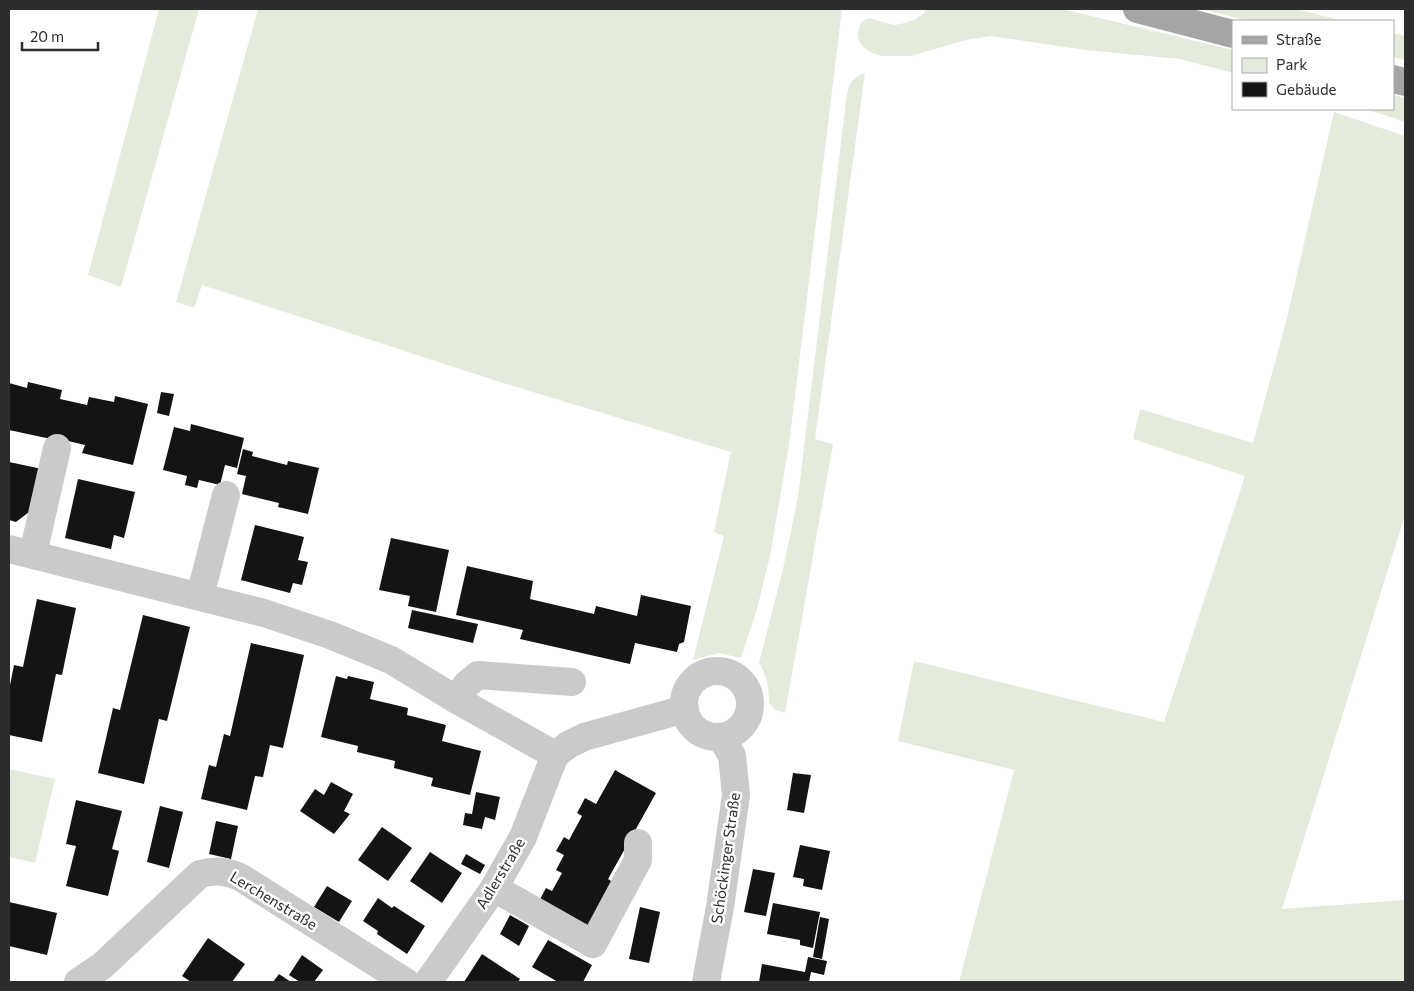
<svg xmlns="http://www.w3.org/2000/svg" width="1414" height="991" font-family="Commissioner,sans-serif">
	<rect width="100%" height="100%" fill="#fff"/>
	<g fill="#e5ebdb">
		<path d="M 159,9 L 199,9 L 121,287 L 88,275 Z"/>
		<path d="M 258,9 L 842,9 L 789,445 L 770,556 L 757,609 L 741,658 L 718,653 L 693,660 L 724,536 L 714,532 L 731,452 L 500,382 L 202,285 L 194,308 L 176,302 Z"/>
		<path d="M 926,9 L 1062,9 L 1233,50 L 1233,73 L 1180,59 L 1086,50 L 990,36 L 966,40 L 911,56 L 882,56 L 874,54 L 863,47 L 859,41 L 858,33 L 860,25 L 864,20 L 869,18 L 893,25 L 901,24 L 916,19 L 924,13 Z"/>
		<path d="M 1202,9 L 1296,9 L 1344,21 L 1248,21 Z"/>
		<path d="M 1393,33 L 1405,36 L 1405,60 L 1393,57 Z"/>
		<path d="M 865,73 L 815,439 L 833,444 L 785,713 L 776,710 L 769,703 C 769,687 767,676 759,663 L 783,569 L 798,497 L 847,94 C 850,82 853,77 865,73 Z"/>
		<path d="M 1393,95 L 1405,98 L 1405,122 L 1366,109 L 1393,109 Z"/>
		<path d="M 1334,112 L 1405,136 L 1405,515 L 1282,909 L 1405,900 L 1405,982 L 959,982 L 1014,770 L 898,741 L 914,661 L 1164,722 L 1245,476 L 1133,439 L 1140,409 L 1253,443 L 1287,318 Z"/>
		<path d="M 9,769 L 55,779 L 35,863 L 9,857 Z"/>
	</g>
	<g fill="#141414">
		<path d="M 28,382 L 62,390 L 60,399 L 87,405 L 89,397 L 114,402 L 115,396 L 148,404 L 133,465 L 82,453 L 85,445 L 51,437 L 51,439 L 9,430 L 9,383 L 27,388 Z"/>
		<path d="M 161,392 L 174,394 L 169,416 L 157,413 Z"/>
		<path d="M 191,424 L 244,438 L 237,468 L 225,465 L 220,485 L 199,480 L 197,488 L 185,485 L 187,476 L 163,470 L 174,427 L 190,431 Z"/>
		<path d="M 243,449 L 253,452 L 252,456 L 287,465 L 288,461 L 319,468 L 308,514 L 278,507 L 279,503 L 242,494 L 246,476 L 237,474 Z"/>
		<path d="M 9,462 L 42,469 L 33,509 L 16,522 L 9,520 Z"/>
		<path d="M 78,479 L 135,492 L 124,538 L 114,535 L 111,549 L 65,538 Z"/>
		<path d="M 255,525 L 304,537 L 298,560 L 308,562 L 302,585 L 293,583 L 290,593 L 241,580 Z"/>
		<path d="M 391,538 L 449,550 L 436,612 L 408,606 L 410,596 L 379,590 Z"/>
		<path d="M 467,566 L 533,581 L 530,599 L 594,614 L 596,606 L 637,616 L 641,595 L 691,606 L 684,642 L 679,644 L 677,652 L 635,643 L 630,664 L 520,639 L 523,630 L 456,615 Z"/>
		<path d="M 37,599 L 76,608 L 62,675 L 56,674 L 42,742 L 9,735 L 9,690 L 14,665 L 23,667 Z"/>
		<path d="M 412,610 L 478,624 L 473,643 L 408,628 Z"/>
		<path d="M 143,615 L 190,627 L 167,721 L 159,719 L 144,784 L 98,773 L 113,708 L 120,710 Z"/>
		<path d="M 251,643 L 304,655 L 283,748 L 270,745 L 263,777 L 255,776 L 247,810 L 201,799 L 209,765 L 216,767 L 224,734 L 230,736 Z"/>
		<path d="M 336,676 L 347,679 L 348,676 L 374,682 L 370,699 L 408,708 L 407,715 L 446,725 L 442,741 L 481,751 L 470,795 L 431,786 L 433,778 L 394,768 L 395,761 L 357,752 L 358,746 L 321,737 Z"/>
		<path d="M 615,770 L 656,793 L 608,879 L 614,883 L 587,930 L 538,903 L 546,888 L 552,891 L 562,873 L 556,870 L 564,855 L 556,851 L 564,837 L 569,840 L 582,816 L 577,813 L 585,798 L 596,804 Z"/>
		<path d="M 793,773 L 811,775 L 804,813 L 787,810 Z"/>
		<path d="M 331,782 L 353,794 L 344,811 L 350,814 L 334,834 L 300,811 L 315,789 L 324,795 Z"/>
		<path d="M 476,792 L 500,797 L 495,820 L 485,817 L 482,829 L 463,825 L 465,813 L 472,814 Z"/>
		<path d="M 76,800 L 122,811 L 112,849 L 119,851 L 108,896 L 66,886 L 76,846 L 66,844 Z"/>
		<path d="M 160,806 L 183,812 L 169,868 L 147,862 Z"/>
		<path d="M 216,821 L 238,826 L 231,859 L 209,854 Z"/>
		<path d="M 382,827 L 412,848 L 388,881 L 358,860 Z"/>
		<path d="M 800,845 L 830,851 L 822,890 L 803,886 L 804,879 L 793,877 Z"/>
		<path d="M 430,852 L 462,873 L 442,903 L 410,881 Z"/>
		<path d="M 466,854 L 485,865 L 480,874 L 461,864 Z"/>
		<path d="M 753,869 L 775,873 L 766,916 L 744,912 Z"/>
		<path d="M 327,886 L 352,901 L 339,922 L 314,907 Z"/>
		<path d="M 378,898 L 392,908 L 394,906 L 425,926 L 407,954 L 377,934 L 378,931 L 363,921 Z"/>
		<path d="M 9,902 L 57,913 L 47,955 L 9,946 Z"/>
		<path d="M 773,903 L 820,912 L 813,948 L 800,945 L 800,940 L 767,934 Z"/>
		<path d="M 640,907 L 660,912 L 649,963 L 629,959 Z"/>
		<path d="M 510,915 L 529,926 L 519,946 L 500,934 Z"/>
		<path d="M 820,917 L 829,919 L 822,959 L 813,957 Z"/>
		<path d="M 208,938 L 245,964 L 232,982 L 191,982 L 182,976 Z"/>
		<path d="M 548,940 L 592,965 L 583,982 L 558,982 L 532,967 Z"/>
		<path d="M 482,954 L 520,979 L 518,982 L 464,982 Z"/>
		<path d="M 302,955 L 323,970 L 314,982 L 300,982 L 289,975 Z"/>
		<path d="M 808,957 L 827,961 L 824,975 L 811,972 L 809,982 L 759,982 L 762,964 L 805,972 Z"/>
		<path d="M 279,974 L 291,982 L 273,982 Z"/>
	</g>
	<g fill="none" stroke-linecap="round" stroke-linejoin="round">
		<g stroke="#cacaca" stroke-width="28">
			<path d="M 9,549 L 264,613 L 330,635 L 391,660 L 457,700 L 555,755 L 568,745 L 584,737 L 685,709"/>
			<path d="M 33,554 L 57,448"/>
			<path d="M 200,596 L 226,495"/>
			<circle cx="717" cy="704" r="33"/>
			<path d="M 457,700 L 466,685 L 478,675 L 572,682"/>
			<path d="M 494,888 L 593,944 L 638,860 L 638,843"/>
			<path d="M 78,982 L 102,966 L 200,874 C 216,870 226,871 240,877 L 406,982"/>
			<path d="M 428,982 L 494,888 L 523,837 L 555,755"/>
			<path d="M 706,982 L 720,907 L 736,795 L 732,756 L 721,737"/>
		</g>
		<g stroke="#a5a5a5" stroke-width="28">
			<path d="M 1137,9 L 1233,34"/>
			<path d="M 1393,79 L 1405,82"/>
		</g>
	</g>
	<g text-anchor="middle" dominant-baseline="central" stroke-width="5" stroke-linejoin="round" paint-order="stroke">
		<g font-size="15" fill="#2d2d2d" stroke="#fff">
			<text transform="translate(725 858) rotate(-82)">Schöckinger Straße</text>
			<text transform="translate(500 873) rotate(-59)">Adlerstraße</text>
			<text transform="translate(274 900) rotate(31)">Lerchenstraße</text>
		</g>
	</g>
	<rect width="1414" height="991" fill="none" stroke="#2d2d2d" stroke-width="20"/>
	<rect x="1232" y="20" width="162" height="90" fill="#ffffff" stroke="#ababab"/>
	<rect x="1242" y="36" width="25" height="8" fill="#a5a5a5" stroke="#ababab"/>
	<text x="1276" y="45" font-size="15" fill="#2d2d2d">Straße</text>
	<rect x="1242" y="58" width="25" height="15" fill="#e5ebdb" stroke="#ababab"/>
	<text x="1276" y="70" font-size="15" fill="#2d2d2d">Park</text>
	<rect x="1242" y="82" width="25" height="15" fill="#141414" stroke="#ababab"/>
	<text x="1276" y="95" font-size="15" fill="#2d2d2d">Gebäude</text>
	<path d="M22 42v8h76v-8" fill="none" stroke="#2d2d2d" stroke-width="2.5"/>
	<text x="30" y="42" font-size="15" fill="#2d2d2d" stroke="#ffffff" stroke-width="4" paint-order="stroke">20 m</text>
</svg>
